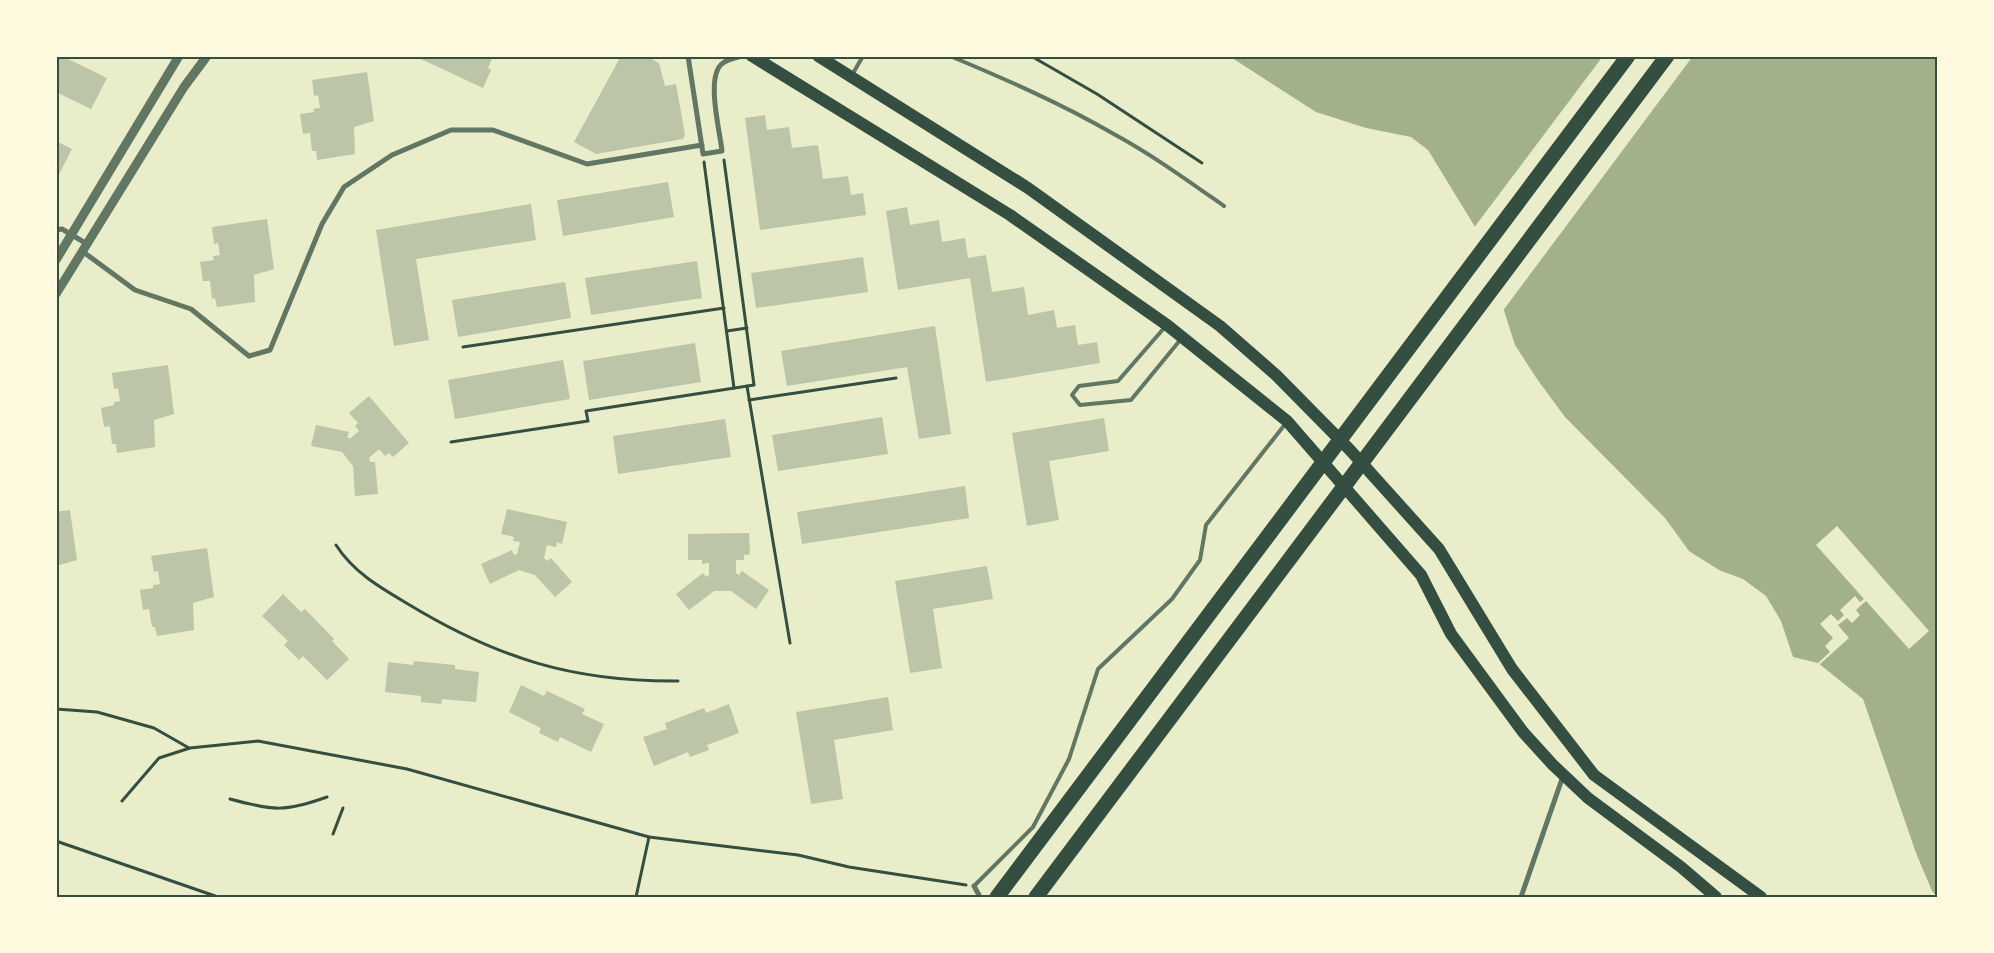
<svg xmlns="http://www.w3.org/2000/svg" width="1994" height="953" font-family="Karla,sans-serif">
	<rect width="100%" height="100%" fill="#e9edc9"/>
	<path fill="#a3b18a" d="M 1229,56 L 1938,56 L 1938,897 L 1932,891 L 1916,853 L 1863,699 L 1818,663 L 1793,657 L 1781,621 L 1766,596 L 1743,579 L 1719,570 L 1689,551 L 1665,518 L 1565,417 L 1537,379 L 1515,345 L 1480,235 L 1428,150 L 1411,137 L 1366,128 L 1316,112 Z"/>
	<g fill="#e9edc9">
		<path d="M 1603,56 L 1693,56 L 1502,312 L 1473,229 Z"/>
		<path d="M 1837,526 L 1929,631 L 1909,649 L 1866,601 L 1856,610 L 1860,615 L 1852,623 L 1847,618 L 1838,625 L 1849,638 L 1819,665 L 1818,663 L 1830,652 L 1825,646 L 1833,638 L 1820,624 L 1831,614 L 1838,621 L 1844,615 L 1840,610 L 1855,596 L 1860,602 L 1864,599 L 1816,545 Z"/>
	</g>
	<g fill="#bcc5a7">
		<path d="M 56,56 L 62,56 L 107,78 L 91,109 L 56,92 Z"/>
		<path d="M 422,56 L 493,56 L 488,68 L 491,70 L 483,88 L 421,59 Z"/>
		<path d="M 621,56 L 646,56 L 659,63 L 665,86 L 676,84 L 685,135 L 683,139 L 596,154 L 574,142 Z"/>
		<path d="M 367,72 L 374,121 L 354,127 L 355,154 L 317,160 L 316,151 L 312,151 L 310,133 L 303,134 L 300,114 L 314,112 L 313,109 L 320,108 L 318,95 L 314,96 L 312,80 Z"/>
		<path d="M 765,115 L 767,130 L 789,127 L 792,148 L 818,145 L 823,179 L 848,176 L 851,195 L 863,193 L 866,215 L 760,230 L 745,118 Z"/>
		<path d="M 56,141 L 72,149 L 56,180 Z"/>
		<path d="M 668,182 L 674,217 L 563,236 L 557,200 Z"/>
		<path d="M 531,204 L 536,240 L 416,259 L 429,340 L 394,346 L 376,230 Z"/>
		<path d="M 907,207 L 910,225 L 939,220 L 942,242 L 965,238 L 968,258 L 986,255 L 992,292 L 1024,287 L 1028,315 L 1054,310 L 1057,328 L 1075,325 L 1078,345 L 1097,342 L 1100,363 L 986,382 L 970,278 L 898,290 L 886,211 Z"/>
		<path d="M 267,219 L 274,269 L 254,275 L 255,302 L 217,307 L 215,298 L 212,299 L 210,281 L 203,281 L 200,262 L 214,260 L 213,256 L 220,255 L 218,243 L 214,244 L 212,227 Z"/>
		<path d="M 863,257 L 868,292 L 756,308 L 751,273 Z"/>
		<path d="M 697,261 L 702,298 L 591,315 L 585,278 Z"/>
		<path d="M 565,282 L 571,318 L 458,337 L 452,300 Z"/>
		<path d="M 935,326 L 951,434 L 919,439 L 907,367 L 787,386 L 781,351 Z"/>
		<path d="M 695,343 L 701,382 L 589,400 L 583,361 Z"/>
		<path d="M 563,360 L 570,399 L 455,419 L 448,380 Z"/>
		<path d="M 168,365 L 174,414 L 154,420 L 155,447 L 117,453 L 116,444 L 112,444 L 110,426 L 104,427 L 101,408 L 114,405 L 114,402 L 120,401 L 118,388 L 114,389 L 112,373 Z"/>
		<path d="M 369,396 L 409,443 L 393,457 L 389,453 L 385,456 L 379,449 L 369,458 L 370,462 L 375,462 L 378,494 L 355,496 L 353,466 L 342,452 L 311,446 L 316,425 L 349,432 L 347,438 L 351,438 L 359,431 L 355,426 L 358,423 L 349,413 Z"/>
		<path d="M 882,417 L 888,454 L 778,471 L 772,435 Z"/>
		<path d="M 1104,418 L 1109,451 L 1049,461 L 1059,520 L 1027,526 L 1012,433 Z"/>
		<path d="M 725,419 L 731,457 L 618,474 L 613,436 Z"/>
		<path d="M 965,486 L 969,518 L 802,544 L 797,512 Z"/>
		<path d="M 507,509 L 567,522 L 562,544 L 557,542 L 556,547 L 547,545 L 544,558 L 547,561 L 551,558 L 572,582 L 555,597 L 535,575 L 519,570 L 490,584 L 481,564 L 512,550 L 514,555 L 517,554 L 520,542 L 513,541 L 514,537 L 501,534 Z"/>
		<path d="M 70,510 L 77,560 L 56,566 L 56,512 Z"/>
		<path d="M 749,533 L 750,554 L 744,555 L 744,560 L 736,560 L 736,573 L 739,575 L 742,571 L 769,590 L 756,609 L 731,591 L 714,591 L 689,610 L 676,594 L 703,573 L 706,577 L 709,575 L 709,563 L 702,564 L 702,560 L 688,560 L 688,534 Z"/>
		<path d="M 207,548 L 214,597 L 193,603 L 194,630 L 157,636 L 155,627 L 152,627 L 149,609 L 143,610 L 140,590 L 153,588 L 153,585 L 160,584 L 158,571 L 154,572 L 151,556 Z"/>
		<path d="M 987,566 L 993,599 L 933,609 L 942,668 L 910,673 L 895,581 Z"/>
		<path d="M 283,594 L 301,612 L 305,609 L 334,639 L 332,641 L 349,659 L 327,680 L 303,656 L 299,660 L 284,645 L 288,641 L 262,616 Z"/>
		<path d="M 414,661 L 455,665 L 455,669 L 479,672 L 476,702 L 442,699 L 441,704 L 421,702 L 421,696 L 385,692 L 388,662 L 413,665 Z"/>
		<path d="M 521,685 L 544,696 L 547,691 L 585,709 L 582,714 L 604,724 L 591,752 L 560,737 L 558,742 L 539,733 L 541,728 L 509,712 Z"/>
		<path d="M 888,697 L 893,730 L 834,740 L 843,799 L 811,804 L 796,712 Z"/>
		<path d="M 729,704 L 739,733 L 707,745 L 709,750 L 690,757 L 688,752 L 654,766 L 643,737 L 667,729 L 665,723 L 704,708 L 706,713 Z"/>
	</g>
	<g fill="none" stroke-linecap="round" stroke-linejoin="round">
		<g stroke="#344e41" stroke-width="3">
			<path d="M 1031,56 L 1097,94 L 1202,163"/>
			<path d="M 704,162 L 734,388"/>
			<path d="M 727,331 L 747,328"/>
			<path d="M 463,347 L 724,308"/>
			<path d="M 747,386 L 790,643"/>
			<path d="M 749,400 L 896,378"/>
			<path d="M 451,442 L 588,421 L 586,411 L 754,385 L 724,160"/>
			<path d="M 336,545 C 354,573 381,588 408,604 C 497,658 573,682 678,681"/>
			<path d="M 56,709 L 97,712 L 154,728 L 189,748"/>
			<path d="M 230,799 C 274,811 285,812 327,797"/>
			<path d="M 122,801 L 159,758 L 190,748 L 258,741 L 407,769 L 649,837 L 798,855 L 849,867 L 966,885"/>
			<path d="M 333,834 L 343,808"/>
			<path d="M 56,841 L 218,897"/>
			<path d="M 636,897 L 649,837"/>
		</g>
		<g stroke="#617663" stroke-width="4">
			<path d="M 950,56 C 1005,79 1060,103 1112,133 C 1151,154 1187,180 1224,206"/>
			<path d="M 852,75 L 863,56"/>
			<path d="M 1165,327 L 1118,381 L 1079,386 L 1072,395 L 1080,405 L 1131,400 L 1181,339"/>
			<path d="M 974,886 L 1033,827 L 1069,759 L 1098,669 L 1172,599 L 1200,560 L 1206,525 L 1286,423"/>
		</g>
		<g stroke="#617663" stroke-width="5">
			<path d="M 688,56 L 703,154 L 722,151 C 720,131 705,75 723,63 C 728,59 736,58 742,56"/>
			<path d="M 56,230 L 62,229 L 87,244"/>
			<path d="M 82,251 L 135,290 L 191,309 L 249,356 L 270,350 L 322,224 L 344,187 L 392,155 L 451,130 L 493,130 L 587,164 L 702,145"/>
			<path d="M 974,886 L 980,897"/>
			<path d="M 1521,897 L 1563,776"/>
		</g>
		<g stroke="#617663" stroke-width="9">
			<path d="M 56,260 L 179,56"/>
			<path d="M 56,294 L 184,87 L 207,56"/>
		</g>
		<g stroke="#344e41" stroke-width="12">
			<path d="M 752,56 L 1010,215 L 1167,325 L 1287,421 L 1421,575 L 1451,634 L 1523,732 L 1553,765 L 1588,798 L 1681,867 L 1716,897"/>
			<path d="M 818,56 L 1028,188 L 1220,326 L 1276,375 L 1350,450 L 1439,549 L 1512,669 L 1594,775 L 1761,897"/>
		</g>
		<g stroke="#344e41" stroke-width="15">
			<path d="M 997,897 L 1628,56"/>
			<path d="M 1036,897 L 1667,56"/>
		</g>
	</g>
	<rect width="1994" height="953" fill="none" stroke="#fefae0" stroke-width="115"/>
	<rect x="58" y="58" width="1878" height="838" fill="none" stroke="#344e41" stroke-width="2"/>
</svg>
